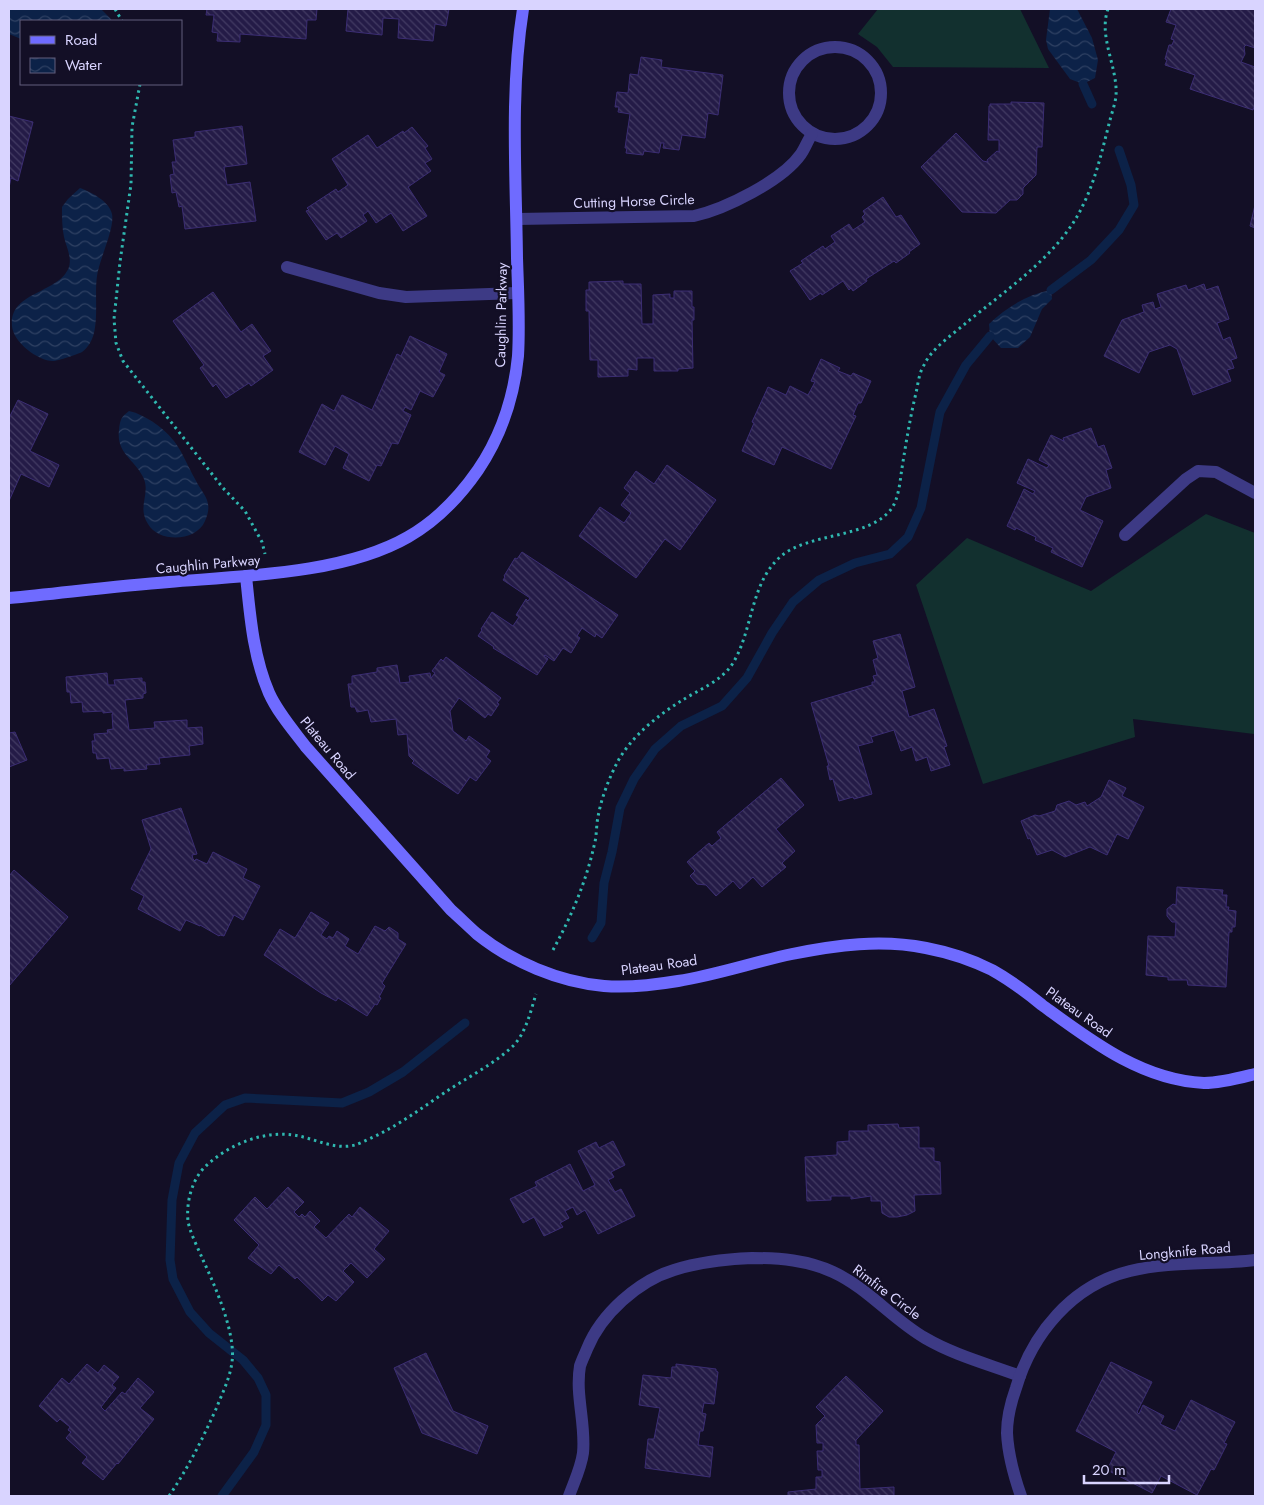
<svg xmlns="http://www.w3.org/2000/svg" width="1264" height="1505" font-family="Jost,sans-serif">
	<defs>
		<pattern id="water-waves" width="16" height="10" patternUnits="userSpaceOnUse" patternTransform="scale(1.25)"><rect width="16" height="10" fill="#0c2248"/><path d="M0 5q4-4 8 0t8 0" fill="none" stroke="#2f4163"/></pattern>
		<pattern id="building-back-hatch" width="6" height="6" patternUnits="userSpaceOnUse" patternTransform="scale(1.25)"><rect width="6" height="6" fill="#241b47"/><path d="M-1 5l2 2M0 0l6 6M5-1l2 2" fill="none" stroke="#433b63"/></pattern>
	</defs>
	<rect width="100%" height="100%" fill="#130f26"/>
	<g fill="#12302f">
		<path d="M 878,9 L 1020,9 L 1049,68 L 893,67 L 877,47 L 858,34 Z"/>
		<path d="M 1206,514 L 1255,533 L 1254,734 L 1133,719 L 1135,737 L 983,784 L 916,585 L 967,538 L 1091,591 Z"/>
	</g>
	<g fill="url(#water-waves)">
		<path d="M 9,9 L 101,9 L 110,18 L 112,21 L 21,21 L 21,39 L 9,34 Z"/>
		<path d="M 1050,9 L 1077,9 L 1092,38 L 1098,60 L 1095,78 L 1083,84 L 1070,79 L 1048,49 L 1046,40 Z"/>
		<path d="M 80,188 C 91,192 109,201 112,214 C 115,228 99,260 97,276 C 94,295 100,327 90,343 C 88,346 85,350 82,352 C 78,354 58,361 53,361 C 38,361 13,342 12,326 C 9,291 59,294 69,267 C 72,257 66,246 64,237 C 62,228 62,217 62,207 L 68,199 Z"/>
		<path d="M 1051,290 L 1052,299 L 1042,309 L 1030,337 L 1018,348 L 1001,348 L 990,336 L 989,324 C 1007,307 1026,295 1051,290 Z"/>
		<path d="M 129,411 C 138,413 145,417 153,422 C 179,440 181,453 195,479 C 203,495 214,501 205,521 C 196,542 159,543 148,524 C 137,507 150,495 144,479 C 136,460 116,454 119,430 C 120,420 121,417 129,411 Z"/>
	</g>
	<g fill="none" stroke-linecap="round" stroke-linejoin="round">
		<g stroke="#0c2248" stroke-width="9">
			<path d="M 1083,84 L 1092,104"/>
			<path d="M 1051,290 L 1091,260 L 1119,230 L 1134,205 L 1131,185 L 1119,150"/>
			<path d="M 592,938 L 601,923 L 604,883 L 612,852 L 620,808 L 634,779 L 655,749 L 681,726 L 722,706 L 747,678 L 772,633 L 793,602 L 819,580 L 855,563 L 890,554 L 908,537 L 921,508 L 940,412 L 966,365 L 990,336"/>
			<path d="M 222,1496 L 254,1452 L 266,1425 L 266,1395 L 258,1378 L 243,1360 L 209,1333 L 190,1312 L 173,1279 L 170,1260 L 172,1200 L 179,1163 L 195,1133 L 225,1105 L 245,1098 L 342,1103 L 369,1092 L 403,1072 L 465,1023"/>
		</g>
	</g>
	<g fill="url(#building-back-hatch)" stroke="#3b2d73">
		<path d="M 207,9 L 317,9 L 316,20 L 307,20 L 306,39 L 240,34 L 240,42 L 217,41 L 218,33 L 212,32 L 214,15 L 206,15 Z"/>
		<path d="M 348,9 L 449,9 L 446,26 L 435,24 L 433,41 L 398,38 L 399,19 L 383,18 L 382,35 L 346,31 Z"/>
		<path d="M 1171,9 L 1255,9 L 1255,48 L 1246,45 L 1244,47 L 1245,54 L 1241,62 L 1255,67 L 1255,104 L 1253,110 L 1190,89 L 1195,75 L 1165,65 L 1167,60 L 1165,59 L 1169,45 L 1172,45 L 1174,40 L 1171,39 L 1176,25 L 1166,22 Z"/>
		<path d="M 641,57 L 662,60 L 661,67 L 723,75 L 718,115 L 708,113 L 705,138 L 682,135 L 679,150 L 663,148 L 664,143 L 661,143 L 659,153 L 644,151 L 643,155 L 626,153 L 627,148 L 625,148 L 630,114 L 618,112 L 619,107 L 615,107 L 617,92 L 628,93 L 630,74 L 638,75 Z"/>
		<path d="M 1011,102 L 1044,103 L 1042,147 L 1037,147 L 1036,175 L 1023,188 L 1023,194 L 1017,200 L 1010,200 L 996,213 L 962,212 L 921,167 L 956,133 L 983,161 L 988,162 L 987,160 L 997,151 L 999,152 L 999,140 L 988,140 L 989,106 L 990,106 L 990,104 L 1011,104 Z"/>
		<path d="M 9,116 L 33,122 L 18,181 L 11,178 L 9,188 Z"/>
		<path d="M 242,126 L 247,164 L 224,167 L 227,185 L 250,182 L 256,221 L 185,229 L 182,206 L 179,207 L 176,192 L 172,193 L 170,175 L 174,174 L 172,162 L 176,162 L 173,140 L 195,137 L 195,132 Z"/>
		<path d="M 412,127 L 428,146 L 425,148 L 432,159 L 425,163 L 431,171 L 408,187 L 427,216 L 403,231 L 391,213 L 376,223 L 368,211 L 363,215 L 367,221 L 341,238 L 337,233 L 326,240 L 306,211 L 309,210 L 307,208 L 336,189 L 338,192 L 348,185 L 332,159 L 368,135 L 377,148 L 403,131 L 404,133 Z"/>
		<path d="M 883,197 L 896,217 L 901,215 L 920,244 L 909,252 L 910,253 L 896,263 L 894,261 L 866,279 L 867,281 L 853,291 L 851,288 L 849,290 L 843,281 L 822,295 L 821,293 L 810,300 L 790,271 L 803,263 L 801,261 L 823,246 L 825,249 L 835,242 L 831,236 L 849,224 L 853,230 L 865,222 L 862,217 L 865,214 L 863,211 Z"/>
		<path d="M 1255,205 L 1255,228 L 1250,226 Z"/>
		<path d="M 623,281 L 623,284 L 641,284 L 642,324 L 653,324 L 653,295 L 670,294 L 670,298 L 674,298 L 674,291 L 692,291 L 692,307 L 694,307 L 694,320 L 692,320 L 693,368 L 678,369 L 678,371 L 654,371 L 654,358 L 637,358 L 637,370 L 628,369 L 628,376 L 598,377 L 598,360 L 590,360 L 589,311 L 586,311 L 586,290 L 589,290 L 589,282 Z"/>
		<path d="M 1204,284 L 1206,290 L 1218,286 L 1229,319 L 1217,323 L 1223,340 L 1230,337 L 1237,358 L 1231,360 L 1234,368 L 1227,370 L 1231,381 L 1193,395 L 1177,349 L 1170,345 L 1149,352 L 1139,373 L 1104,356 L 1122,320 L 1144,312 L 1142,305 L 1153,302 L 1155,309 L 1161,307 L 1157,294 L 1186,285 L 1188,290 Z"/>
		<path d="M 213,292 L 241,332 L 252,324 L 271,351 L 263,356 L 273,370 L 251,386 L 249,383 L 226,398 L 216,384 L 213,387 L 200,368 L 204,365 L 173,321 Z"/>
		<path d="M 410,336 L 447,354 L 439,372 L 445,375 L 433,397 L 420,391 L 411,410 L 405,407 L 403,411 L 411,415 L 398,444 L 392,443 L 381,466 L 377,465 L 369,481 L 343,468 L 349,454 L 335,446 L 325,465 L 299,452 L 322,404 L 334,411 L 342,395 L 372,410 L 397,354 L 401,356 Z"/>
		<path d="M 821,359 L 840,368 L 838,371 L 851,376 L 853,373 L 871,381 L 861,403 L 858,403 L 853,415 L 856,416 L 831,469 L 782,447 L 774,465 L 742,451 L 754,423 L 752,422 L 768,387 L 786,395 L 790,386 L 808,395 L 815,382 L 811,381 Z"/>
		<path d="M 18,400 L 48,414 L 30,451 L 59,465 L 49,487 L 21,474 L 9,501 L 9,418 Z"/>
		<path d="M 1091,428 L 1098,447 L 1104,445 L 1112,468 L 1106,470 L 1111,488 L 1086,497 L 1080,510 L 1103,521 L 1082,567 L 1051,552 L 1053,548 L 1035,540 L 1036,537 L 1016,528 L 1015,530 L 1007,526 L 1024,489 L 1033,494 L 1035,491 L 1017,483 L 1028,459 L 1047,468 L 1049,465 L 1039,460 L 1051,435 L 1064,441 L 1063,438 Z"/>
		<path d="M 667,465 L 716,500 L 680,550 L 665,539 L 636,578 L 579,536 L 600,507 L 624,523 L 631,513 L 621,505 L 630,493 L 624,488 L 636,471 L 654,484 Z"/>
		<path d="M 522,552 L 618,615 L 602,638 L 596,634 L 595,637 L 582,628 L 577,636 L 580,638 L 571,653 L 563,648 L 554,661 L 545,655 L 544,656 L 548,659 L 537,675 L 493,648 L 494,647 L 478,636 L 482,630 L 481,629 L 492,612 L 513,626 L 519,617 L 516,615 L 526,599 L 528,601 L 530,598 L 503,580 L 505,577 L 504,576 L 515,558 L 517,559 Z"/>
		<path d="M 900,634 L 915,687 L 902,691 L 909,717 L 934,709 L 947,746 L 944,747 L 950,765 L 931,771 L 927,757 L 916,761 L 912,747 L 901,751 L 894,730 L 871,737 L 873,742 L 858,746 L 872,794 L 854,799 L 853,797 L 839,801 L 833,779 L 830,780 L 827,766 L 829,766 L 811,703 L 872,685 L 872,682 L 875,682 L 873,676 L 877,675 L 873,660 L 878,658 L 873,641 Z"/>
		<path d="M 446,657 L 501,698 L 497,703 L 499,704 L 491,716 L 488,714 L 485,718 L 459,698 L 450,711 L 453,731 L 466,741 L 469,736 L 490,751 L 486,757 L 491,761 L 476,781 L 470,777 L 458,794 L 412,763 L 414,761 L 409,756 L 407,734 L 398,735 L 396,719 L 371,722 L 368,710 L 357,712 L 355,707 L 351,707 L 348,684 L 352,684 L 352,676 L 377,672 L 377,668 L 397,665 L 400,683 L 410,682 L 409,676 L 430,673 L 431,678 L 435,673 L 432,671 L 441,659 L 443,661 Z"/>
		<path d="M 107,673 L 108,685 L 115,685 L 114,680 L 142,678 L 142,682 L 145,682 L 146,693 L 143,694 L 143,698 L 125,700 L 129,730 L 155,728 L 154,722 L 187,720 L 187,728 L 202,727 L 203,744 L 189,746 L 190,755 L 159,758 L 160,764 L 146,765 L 147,769 L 124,771 L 124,768 L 111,769 L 109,758 L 97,759 L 96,753 L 93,753 L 92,741 L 95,741 L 94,734 L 108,733 L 107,730 L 113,729 L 112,714 L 113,714 L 112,712 L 103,713 L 103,711 L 83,712 L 82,702 L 71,703 L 70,692 L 67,692 L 66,677 Z"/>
		<path d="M 15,732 L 27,760 L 9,767 L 9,733 Z"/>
		<path d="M 781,778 L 804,805 L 776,829 L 795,851 L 782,863 L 786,867 L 762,887 L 753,877 L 740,889 L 733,881 L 716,896 L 706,885 L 697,884 L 690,876 L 695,871 L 687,862 L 709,843 L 712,846 L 721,838 L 717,832 Z"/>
		<path d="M 1109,780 L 1126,788 L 1122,796 L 1144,807 L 1128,839 L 1117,834 L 1107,855 L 1090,847 L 1065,857 L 1052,850 L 1037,855 L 1030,838 L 1028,839 L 1021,821 L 1035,815 L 1039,816 L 1055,811 L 1057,805 L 1069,801 L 1076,805 L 1085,802 L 1087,806 L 1101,797 Z"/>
		<path d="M 181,808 L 197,854 L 192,855 L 193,859 L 195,861 L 196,859 L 207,864 L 213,852 L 247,869 L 243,878 L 260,886 L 243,920 L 234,915 L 224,936 L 220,935 L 219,936 L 200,925 L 200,926 L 186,920 L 180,931 L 138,909 L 144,896 L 131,889 L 151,849 L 142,820 Z"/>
		<path d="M 14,870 L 68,917 L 9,986 L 9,876 Z"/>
		<path d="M 1177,887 L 1223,890 L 1222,895 L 1227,895 L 1226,907 L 1229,907 L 1228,910 L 1236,911 L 1235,927 L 1232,927 L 1232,932 L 1229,932 L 1226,987 L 1188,985 L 1187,980 L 1168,980 L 1168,977 L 1146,975 L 1148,936 L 1175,937 L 1176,922 L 1172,922 L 1167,916 L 1167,909 L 1173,904 L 1176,905 Z"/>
		<path d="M 311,912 L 329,923 L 321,935 L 327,939 L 329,936 L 333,938 L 337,931 L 349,939 L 345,946 L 358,954 L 375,926 L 385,931 L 389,927 L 398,933 L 398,939 L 406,944 L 382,983 L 385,986 L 379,997 L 381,998 L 377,1005 L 375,1004 L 367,1016 L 338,998 L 336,1001 L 321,993 L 264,955 L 280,929 L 295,938 Z"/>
		<path d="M 898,1124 L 899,1128 L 919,1127 L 919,1148 L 934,1148 L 934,1161 L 940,1162 L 941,1194 L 914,1195 L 915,1211 L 907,1215 L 897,1217 L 889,1217 L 882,1213 L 881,1201 L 871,1201 L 871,1196 L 851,1199 L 851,1196 L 831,1196 L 831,1200 L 807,1201 L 805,1157 L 837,1155 L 837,1142 L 849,1141 L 849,1131 L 868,1131 L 868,1125 Z"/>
		<path d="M 613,1141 L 625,1165 L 611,1172 L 614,1177 L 608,1180 L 615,1192 L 621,1189 L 635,1216 L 598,1234 L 585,1210 L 577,1215 L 573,1207 L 565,1211 L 569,1218 L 560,1223 L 563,1227 L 544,1236 L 534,1217 L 523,1223 L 510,1199 L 537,1186 L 535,1182 L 570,1164 L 583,1191 L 595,1185 L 578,1151 L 596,1142 L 599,1148 Z"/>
		<path d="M 288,1187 L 304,1202 L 294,1212 L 299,1217 L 302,1214 L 305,1217 L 310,1211 L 320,1221 L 314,1227 L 326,1238 L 349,1214 L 352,1217 L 360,1207 L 389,1231 L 374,1249 L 385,1259 L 367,1278 L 351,1263 L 343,1271 L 354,1282 L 336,1301 L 328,1295 L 322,1301 L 297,1277 L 295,1279 L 279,1265 L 271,1274 L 248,1258 L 259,1245 L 234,1220 L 255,1197 L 267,1209 Z"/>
		<path d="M 426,1353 L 453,1411 L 488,1426 L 477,1454 L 422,1433 L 394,1368 Z"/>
		<path d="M 1111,1362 L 1152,1382 L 1137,1412 L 1139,1414 L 1143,1405 L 1164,1416 L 1160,1424 L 1175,1431 L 1191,1400 L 1235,1422 L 1224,1443 L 1227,1444 L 1214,1470 L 1211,1469 L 1197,1495 L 1161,1476 L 1152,1493 L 1107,1470 L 1116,1452 L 1076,1431 Z"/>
		<path d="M 87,1364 L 98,1373 L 104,1365 L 119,1377 L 112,1385 L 116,1388 L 101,1407 L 105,1411 L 122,1392 L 125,1394 L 138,1378 L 154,1392 L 140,1408 L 154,1419 L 118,1464 L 117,1463 L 103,1480 L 82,1463 L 87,1457 L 66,1438 L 71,1432 L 68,1430 L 70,1427 L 60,1419 L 57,1422 L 39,1406 L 62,1378 L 69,1384 Z"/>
		<path d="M 676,1364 L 716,1369 L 716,1371 L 718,1372 L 714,1404 L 704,1403 L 702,1413 L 706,1414 L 703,1431 L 700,1431 L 698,1445 L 713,1447 L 710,1477 L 645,1468 L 648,1439 L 654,1439 L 660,1408 L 639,1405 L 643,1375 L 671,1378 L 672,1367 L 676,1367 Z"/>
		<path d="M 846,1376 L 883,1411 L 856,1440 L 856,1445 L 859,1445 L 860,1489 L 894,1487 L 894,1496 L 788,1496 L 788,1492 L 816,1489 L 816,1477 L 822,1477 L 822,1470 L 818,1470 L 817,1451 L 823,1451 L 823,1443 L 817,1443 L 816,1425 L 825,1416 L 816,1407 Z"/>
	</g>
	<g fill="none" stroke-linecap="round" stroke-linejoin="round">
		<g stroke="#2fb8b0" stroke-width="3" stroke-dasharray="2.5 4" stroke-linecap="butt">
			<path d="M 115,9 L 122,21"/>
			<path d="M 140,84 L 132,127 L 131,184 L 120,262 L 114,319 L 116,343 L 123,361 L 223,488 L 245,511 L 262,542 L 265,554"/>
			<path d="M 553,950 C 571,917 586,882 594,846 C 597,836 596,826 598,817 C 601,799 609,778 618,761 C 632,736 657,716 681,701 C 698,690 722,681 733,663 C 753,630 750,584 780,557 C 808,532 870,539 892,508 C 899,497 900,481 902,468 C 906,443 910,418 916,393 C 918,384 919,373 924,365 C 932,348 952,335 966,323 C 1007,289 1062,253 1084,203 C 1096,178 1102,151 1109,124 C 1111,115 1115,105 1116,96 C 1118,67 1098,37 1108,9"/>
			<path d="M 169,1496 C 188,1468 202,1440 216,1409 C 222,1394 230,1378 232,1362 C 236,1333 215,1286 203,1260 C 198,1248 190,1233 188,1221 C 186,1202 192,1178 207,1165 C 231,1143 267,1129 299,1136 C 317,1140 336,1150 355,1145 C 359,1144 364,1141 369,1139 C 396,1127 419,1110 444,1093 C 466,1078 493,1065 513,1046 C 526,1033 531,1010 536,994"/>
		</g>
		<g stroke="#3d3a85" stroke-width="12">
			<path d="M 287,267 L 379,293 L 406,297 L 518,293"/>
			<path d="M 1125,535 L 1186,479 L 1198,471 L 1216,472 L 1255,493"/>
		</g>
		<g stroke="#3d3a85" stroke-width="12">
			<circle cx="835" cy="93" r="46"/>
			<path d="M 517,219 L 694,216 C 725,209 782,181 801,154 C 805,148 808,140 812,134"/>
			<path d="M 569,1496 C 574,1482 581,1468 583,1453 C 586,1424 575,1395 580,1366 C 582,1360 585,1354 587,1349 C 601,1314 638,1281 674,1270 C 699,1262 726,1259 752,1258 C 780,1258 807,1260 833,1272 C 868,1288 892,1319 925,1338 C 954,1355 988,1364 1020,1376"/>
			<path d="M 1021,1496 C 1014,1476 1008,1455 1007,1433 C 1007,1418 1011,1402 1016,1388 C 1032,1334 1072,1285 1130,1271 C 1171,1261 1214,1265 1255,1260"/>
		</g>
		<g stroke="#6f6bff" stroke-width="12">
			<path d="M 246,576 C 250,615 253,656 269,693 C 278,713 293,730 306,747 L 451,910 C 460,918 468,926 477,934 C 512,962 559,982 604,986 C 628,988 654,985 678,981 C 716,975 754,962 792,954 C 837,945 881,939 926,948 C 947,952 972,960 992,970 C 1010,980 1026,992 1042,1005 C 1090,1040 1141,1080 1204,1083 C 1221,1083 1239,1078 1255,1074"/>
			<path d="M 9,598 C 62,593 116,586 169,582 C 242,576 344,574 408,537 C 436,521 460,496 478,470 C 501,436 514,397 518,356 C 520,323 518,290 517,258 C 516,175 510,91 523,9"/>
		</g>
	</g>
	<g text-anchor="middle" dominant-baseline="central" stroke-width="4.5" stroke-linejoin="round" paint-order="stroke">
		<g font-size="14" fill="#d9d4ff" stroke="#130f26">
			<text transform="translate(634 201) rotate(-2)">Cutting Horse Circle</text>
			<text transform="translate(501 315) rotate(-89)">Caughlin Parkway</text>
			<text transform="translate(208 564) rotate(-5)">Caughlin Parkway</text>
			<text transform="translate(328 748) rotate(50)">Plateau Road</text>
			<text transform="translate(659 965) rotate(-8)">Plateau Road</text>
			<text transform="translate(1079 1012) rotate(35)">Plateau Road</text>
			<text transform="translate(1185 1251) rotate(-5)">Longknife Road</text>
			<text transform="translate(887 1292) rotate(37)">Rimfire Circle</text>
		</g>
	</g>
	<rect width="1264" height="1505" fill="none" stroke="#d9d4ff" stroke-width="20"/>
	<rect x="20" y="20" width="162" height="65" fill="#130f26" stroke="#625e7d"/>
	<rect x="30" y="36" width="25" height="8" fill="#6f6bff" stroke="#625e7d"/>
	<text x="65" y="45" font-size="15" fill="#d9d4ff">Road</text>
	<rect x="30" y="58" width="25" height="15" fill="url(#water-waves)" stroke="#625e7d"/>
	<text x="65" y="70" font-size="15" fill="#d9d4ff">Water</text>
	<path d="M1084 1475v8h85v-8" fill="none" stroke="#d9d4ff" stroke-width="2.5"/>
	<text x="1092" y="1475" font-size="15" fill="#d9d4ff" stroke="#130f26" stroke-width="4" paint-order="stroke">20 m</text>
</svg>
